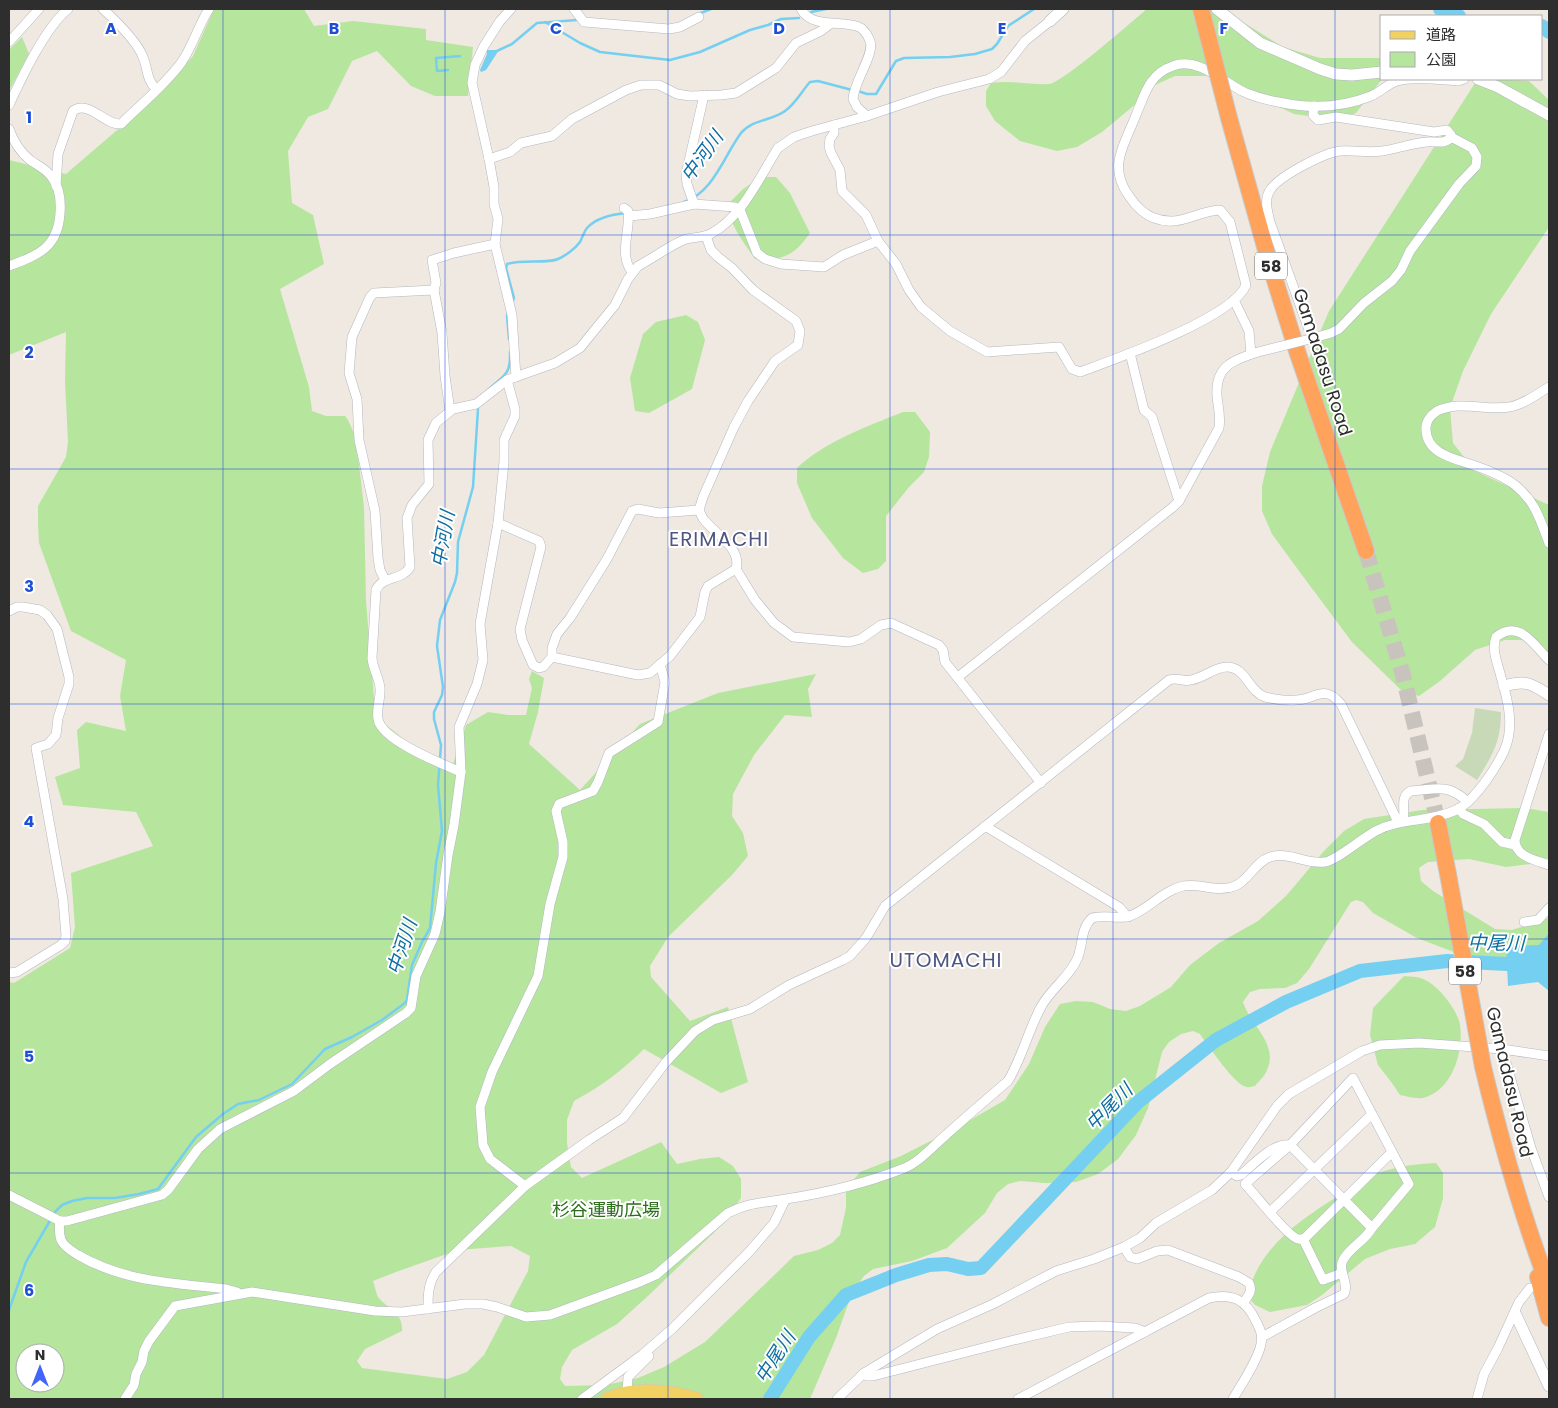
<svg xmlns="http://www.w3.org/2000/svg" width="1558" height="1408" font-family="Poppins,'Noto Sans JP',sans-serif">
	<rect width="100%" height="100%" fill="#efe9e1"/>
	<g fill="#b6e59e" fill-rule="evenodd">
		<path d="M 214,9 L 304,9 L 314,26 L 353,21 L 426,29 L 426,40 L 473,47 L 468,96 L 435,96 L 411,86 L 377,51 L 352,61 L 328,109 L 308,117 L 288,151 L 292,203 L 313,215 L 324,264 L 280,289 L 309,387 L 312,411 L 326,416 L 345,416 L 348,420 L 356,438 L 364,508 L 366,601 L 374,698 L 385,724 L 434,764 L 453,764 L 466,725 L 488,712 L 508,715 L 526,715 L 532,688 L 529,679 L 532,671 L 544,678 L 538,712 L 529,744 L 580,790 L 640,724 L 718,693 L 816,674 L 808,689 L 812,717 L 785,715 L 754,755 L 733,794 L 732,816 L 743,833 L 748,856 L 732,875 L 668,937 L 650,966 L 651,977 L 690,1021 L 728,1007 L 748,1082 L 721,1093 L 644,1049 C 623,1070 600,1087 574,1101 L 567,1120 L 567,1143 L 571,1167 L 582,1178 L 661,1142 L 677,1164 L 700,1159 L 719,1157 L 733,1166 L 741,1179 L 741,1198 L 725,1222 L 649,1295 L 617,1324 L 572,1350 L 562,1367 L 560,1379 L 565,1386 L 606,1385 L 638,1378 L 664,1367 L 705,1342 L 794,1256 L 818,1250 L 832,1243 L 840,1235 L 846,1208 L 846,1189 L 860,1172 L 901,1156 L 960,1126 L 1005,1100 L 1029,1064 L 1045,1027 L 1060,1004 L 1076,1001 L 1093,1002 L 1110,1009 L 1126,1011 L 1140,1006 L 1171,987 L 1190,965 L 1219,943 L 1258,921 L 1286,896 L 1324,851 L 1344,831 L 1364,819 L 1422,810 L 1525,808 L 1549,812 L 1549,858 L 1531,864 L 1506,867 L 1469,859 L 1428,862 L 1419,868 L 1421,881 L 1433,891 L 1495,929 L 1512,930 L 1549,918 L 1549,977 L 1488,965 L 1417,938 L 1373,913 L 1363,902 L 1356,900 L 1351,902 L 1309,969 L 1297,983 L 1285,988 L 1260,989 L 1250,992 L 1243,1002 C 1250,1025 1279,1044 1267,1070 C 1265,1076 1259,1081 1255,1086 C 1252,1086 1250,1088 1247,1087 C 1235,1086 1208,1045 1200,1034 L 1193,1031 L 1181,1034 L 1169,1042 L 1162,1052 L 1148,1108 L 1136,1135 L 1118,1159 L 1098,1174 L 1076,1182 L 1045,1183 L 1020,1181 L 1008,1184 L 997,1193 L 985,1213 L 947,1248 L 912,1261 L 873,1269 L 864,1276 L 852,1293 L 836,1338 L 810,1399 L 9,1399 L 9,982 L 14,983 L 70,948 L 75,927 L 71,873 L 153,846 L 136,812 L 63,805 L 55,777 L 80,768 L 77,730 L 86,722 L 126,731 L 120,696 L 126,660 L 71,631 L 39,543 L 38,524 L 38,506 L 66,457 L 68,442 L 65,381 L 66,332 L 9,355 L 9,160 L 66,174 L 159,94 L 193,56 ZM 511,1246 L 530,1256 L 528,1271 L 484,1355 L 467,1372 L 447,1379 L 362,1368 L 357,1361 L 365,1349 L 402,1331 C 403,1311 387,1309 378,1297 C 376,1293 375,1286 373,1281 L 396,1272 L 458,1250 ZM 25,1353 L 55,1353 L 55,1383 L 25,1383 Z"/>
		<path d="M 1147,9 L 1222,9 L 1283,47 L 1320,58 L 1379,58 L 1382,61 L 1382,79 L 1356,113 L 1341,118 L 1316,117 L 1294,114 L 1252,94 L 1207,76 L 1175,76 L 1155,85 L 1137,103 L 1102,132 L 1077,147 L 1057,151 L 1020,141 L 995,121 L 986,106 L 986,91 L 991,83 C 1012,80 1029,85 1049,84 C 1063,83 1131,22 1147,9 Z"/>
		<path d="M 22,37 L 29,54 L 9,91 L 9,50 Z"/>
		<path d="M 1484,79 L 1529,81 L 1549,100 L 1549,227 L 1491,314 L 1463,371 L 1450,408 L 1453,443 L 1475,471 L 1549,505 L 1549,658 L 1522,640 L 1505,640 L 1475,650 L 1440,681 L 1419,696 L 1402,691 L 1352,642 L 1299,571 L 1272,534 L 1262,511 L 1262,486 L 1270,452 L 1329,311 L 1477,80 Z"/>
		<path d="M 761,177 L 776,177 L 790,193 L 810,233 C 793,257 783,260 755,259 C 745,244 728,223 728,204 L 743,189 Z"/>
		<path d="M 686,315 L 698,322 L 705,340 L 692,389 L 649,413 L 635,411 L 630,378 L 643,334 L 656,322 Z"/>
		<path d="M 903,412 L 915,412 L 930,432 L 929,457 L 924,472 L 909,487 L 886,516 L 886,561 L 878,569 L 863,573 L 843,558 L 812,518 L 797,483 L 797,468 C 824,442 868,426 903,412 Z"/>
		<path d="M 1404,976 C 1409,977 1417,976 1423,979 C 1437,984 1458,1010 1460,1025 C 1464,1052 1452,1091 1423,1098 C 1416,1099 1406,1096 1400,1095 L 1392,1083 L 1378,1065 L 1370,1035 L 1373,1008 Z"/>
		<path d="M 1436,1163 L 1443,1173 L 1443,1198 L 1435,1227 L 1415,1244 L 1390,1249 L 1365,1259 L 1322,1295 L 1307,1305 L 1270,1312 L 1255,1305 L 1248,1297 C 1256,1249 1301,1219 1340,1195 C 1349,1189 1359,1181 1369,1177 C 1390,1167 1413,1164 1436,1163 Z"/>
	</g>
	<path fill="#c8d9b8" d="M 1475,708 L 1501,712 C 1501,742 1492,756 1477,780 L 1455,766 L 1463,759 L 1472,733 Z"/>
	<g fill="#75cff0">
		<path d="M 486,50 L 499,50 L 486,70 L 481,72 L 480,70 L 487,54 Z"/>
		<path d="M 1549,933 L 1549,991 L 1538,982 L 1508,986 L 1506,946 L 1539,945 Z"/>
	</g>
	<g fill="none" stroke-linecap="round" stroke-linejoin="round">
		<g stroke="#75cff0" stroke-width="2.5">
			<path d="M 811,12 L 826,9"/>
			<path d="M 698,14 L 711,9"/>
			<path d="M 545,22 L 580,43 L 600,52 L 670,60 L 700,52 L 750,30 L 768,25 L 781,19 L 799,18"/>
			<path d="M 497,51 L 512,44 L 537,23 L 577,20"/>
			<path d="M 448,70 L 437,71 L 436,58 L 460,56"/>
			<path d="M 858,91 L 867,94 L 876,94 L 896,61 L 904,58 L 950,57 L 975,54 L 992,49 L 997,44 L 1008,26 L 1034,9"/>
			<path d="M 684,202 C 713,193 724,156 741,133 C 752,119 772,121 785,111 C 795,104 802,91 810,82 L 818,81 L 852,90"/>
			<path d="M 512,303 L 514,298 L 506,268 L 507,264 C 522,259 547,264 558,259 C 565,256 575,249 580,242 C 582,238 584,232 587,228 C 597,217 613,214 627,213"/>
			<path d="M 508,313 L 507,316 L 509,339"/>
			<path d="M 488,390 C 504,375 511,375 510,352"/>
			<path d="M 9,1310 L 26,1262 L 55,1212 L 62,1205 L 72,1201 L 87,1198 L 115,1198 L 139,1194 L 158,1189 L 196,1137 L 223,1114 L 238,1104 L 259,1100 L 292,1084 L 325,1049 L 352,1037 L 382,1020 L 405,1003 L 407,1000 L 412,965 L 422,942 L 430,928 L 436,863 L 442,831 L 438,785 L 441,745 L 434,719 L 434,712 L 442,695 L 443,687 L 437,646 L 440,620 L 455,582 L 457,573 L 458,542 L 473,487 L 478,409"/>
		</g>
		<g stroke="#75cff0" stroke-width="14">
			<path d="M 1440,9 L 1459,16"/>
			<path d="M 1542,26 L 1549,32"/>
			<path d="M 770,1399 L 809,1337 L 846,1295 L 896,1275 L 929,1265 L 947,1264 L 968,1269 L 981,1268 L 1138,1102 L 1216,1040 L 1286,1002 L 1360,971 L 1447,961 L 1507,964 L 1549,963"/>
		</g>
		<path stroke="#c8c4bd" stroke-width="16" stroke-dasharray="16 8" stroke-linecap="butt" d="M 1366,551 L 1403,675 L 1438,823"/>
		<defs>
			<g id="minor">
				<path d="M 103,9 C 115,20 137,42 143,57 C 148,69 146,79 156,89"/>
				<path d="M 511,9 L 500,21 L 484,46 L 475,65 L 472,83 L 489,159 L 494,187 L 494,204 L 498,219 L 495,244 L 512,315 L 516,377"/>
				<path d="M 574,9 L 584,22 L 669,29 L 680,27 L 699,17"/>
				<path d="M 801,9 C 812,30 846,19 861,28 C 865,31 868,36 870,41 C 875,54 854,81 853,99 L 857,107 L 867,116"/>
				<path d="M 9,42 L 39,9"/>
				<path d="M 9,105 C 22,77 45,28 68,9"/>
				<path d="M 834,125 L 834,133 L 830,139 L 829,146 L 831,153 L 840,170 L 842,191 L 866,215 L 878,241 L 896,264 L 909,290 L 921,307 L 950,331 L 987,352 L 1059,347 L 1072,369 L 1080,372 C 1115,359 1233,318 1246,285 L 1230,222 L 1220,210 C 1196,211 1180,228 1154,218 C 1143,214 1135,205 1129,196 C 1107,166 1125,144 1136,115 C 1145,94 1149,74 1173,66 C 1198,56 1224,83 1246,93 C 1256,97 1267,100 1278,102 C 1310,109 1341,108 1371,96 C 1380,92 1388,84 1397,81 C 1413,76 1441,80 1458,81 L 1464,79"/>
				<path d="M 9,129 C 13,140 20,152 30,160 C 37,165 46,169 51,176 C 59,186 61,201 60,213 C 58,248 38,255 9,266"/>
				<path d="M 489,159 L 510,152 L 521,143 L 552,136 L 572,119 L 626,90 L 641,85 L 659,85 L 677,94 L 690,96 L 721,95 L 736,93 L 776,68 L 796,43 L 821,31 L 830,24"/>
				<path d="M 56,186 L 58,154 L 73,111 C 88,99 106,126 121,124 C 141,104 164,86 181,63 C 193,46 198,26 209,9"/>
				<path d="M 694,204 L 687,184 L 686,174 L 704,95"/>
				<path d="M 624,208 L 628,211 C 631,230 618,254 632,272"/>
				<path d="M 629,216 L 650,214 L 694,204 L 735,207 L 740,210 L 757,253 L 765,259 L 781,264 L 824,267 L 843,255 L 878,241"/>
				<path d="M 1234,300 L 1249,331 L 1251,354"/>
				<path d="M 1312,338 L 1270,222 C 1268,213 1264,201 1269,192 C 1276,177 1324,153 1340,151 C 1354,150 1368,153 1382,151 C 1397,149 1412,143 1427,142 C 1436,141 1445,145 1451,137 L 1451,135 L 1447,130 L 1434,132 L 1336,117 L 1318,120 L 1313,115 L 1314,106"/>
				<path d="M 1310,339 L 1331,333 L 1339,329 L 1364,303 L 1392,281 L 1401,270 L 1410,251 L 1459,184 L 1476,166 L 1477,157 L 1472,148 L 1451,137"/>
				<path d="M 1130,353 L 1144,410 L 1152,417 L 1179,501"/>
				<path d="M 1549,387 C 1537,394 1523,405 1509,407 C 1486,411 1460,400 1437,411 C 1431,415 1425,422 1426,430 C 1427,453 1452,458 1470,464 C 1485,469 1503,476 1515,485 C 1536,502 1540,520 1549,543"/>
				<path d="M 450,411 L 445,376 L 442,333 L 434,290 L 436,283 L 432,260 L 454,253 L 495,244"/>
				<path d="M 498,523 L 539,541 L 541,547 L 520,629 L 522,640 L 533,665 L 539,668 L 543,667 L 552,657 L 552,648 L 557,634 L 570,618 L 607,559 L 632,511 L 638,509 L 659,513 L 699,510"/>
				<path d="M 736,569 L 755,600 L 774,623 L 793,637 L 849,642 L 861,639 L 881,625 L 891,623 L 939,645 L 943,650 L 945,662 L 1041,783"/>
				<path d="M 385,580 L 380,570 L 378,558 L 375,511 L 359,440 L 357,399 L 349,373 L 352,337 L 370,297 L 374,293 L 434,290"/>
				<path d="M 9,611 L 17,607 L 23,607 L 40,610 L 47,615 L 57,629 L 69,677 L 69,684 L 58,718 L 56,735 L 48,744 L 36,748 L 63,899 L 66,936 L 65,941 L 61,945 L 17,972 L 9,973"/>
				<path d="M 552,657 L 638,675 L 650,673 L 670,656 L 700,617 L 705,592 L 708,586 L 736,569 C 742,549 716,534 705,521 C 702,518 701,514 699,510 L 703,497 L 734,427 L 748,401 L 775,361 L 798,345 L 800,331 L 796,321 L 753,290 L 732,268 L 718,257 L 711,250 L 706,236"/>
				<path d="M 958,677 L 1173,507 L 1179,501 L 1219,428 C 1221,416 1218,407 1217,396 C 1215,366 1233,360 1258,352"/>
				<path d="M 1549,734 L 1515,840 C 1515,857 1536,860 1549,865"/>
				<path d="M 461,772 C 442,764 381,740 378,719 C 376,709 381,698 380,688 C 379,678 373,669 372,658 L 376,590 C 383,575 402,581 410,567 L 407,518 L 412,505 L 429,484 L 428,440 L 436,423 L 453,409 L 476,404 L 507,380 L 555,363 L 580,348 L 615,305 L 628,279 L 638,266 C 652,259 672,244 686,239 C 694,237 704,238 712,233 C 742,217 760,176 778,148 L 794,137 L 812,131 L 867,116 L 938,92 L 989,79 L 1001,72 L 1025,41 L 1050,21"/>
				<path d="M 1459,808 L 1463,814 L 1484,824 L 1502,842 L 1515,845"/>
				<path d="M 1403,821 C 1406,811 1399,796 1411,791 C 1437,789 1447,783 1468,802"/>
				<path d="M 985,826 L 1119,907 L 1128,917"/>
				<path d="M 1524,922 L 1538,920 L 1549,908"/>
				<path d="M 1502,1049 L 1531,1148 L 1549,1197"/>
				<path d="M 1231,1172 L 1237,1176 L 1241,1175 C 1254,1164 1272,1143 1290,1145 L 1372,1228"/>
				<path d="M 525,1186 L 490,1159 L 483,1145 L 480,1107 L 492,1072 L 538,976 L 550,904 L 563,857 L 563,842 L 556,811 L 559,804 L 593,791 L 598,782 L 609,753 L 658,722 L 665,682 L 660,664"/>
				<path d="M 9,1195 L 60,1221 L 67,1221 L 162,1195 L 168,1190 L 198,1149 L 220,1129 L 294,1091 L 330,1064 L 406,1013 L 411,1008 L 416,976 L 435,934 L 440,912 L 448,855 L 454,825 L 461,772 L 459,727 L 477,684 L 483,660 L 480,624 L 498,523 L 504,462 L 504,440 L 515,416 L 515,409 L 507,380"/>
				<path d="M 1270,1212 L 1372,1114"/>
				<path d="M 60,1221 C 59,1228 59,1234 61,1240 C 64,1247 72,1251 78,1255 C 124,1282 175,1283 226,1289 L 237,1292"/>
				<path d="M 1303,1239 L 1323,1280 L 1342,1273"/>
				<path d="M 1124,1247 L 1130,1257 L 1137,1259 L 1157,1251 L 1168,1250 L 1239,1277 L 1249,1283 C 1253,1291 1248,1296 1244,1302"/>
				<path d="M 428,1309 C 428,1295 428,1284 436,1272 L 525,1186 L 589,1140 L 623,1118 L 666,1062 L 695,1031 L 713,1020 L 750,1009 L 789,985 L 843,960 L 850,956 L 866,938 L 885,906 L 1169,680 C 1177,677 1183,682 1191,680 C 1204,678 1214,667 1227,667 C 1246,667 1249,692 1265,697 C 1274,699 1287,701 1296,700 C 1314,700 1324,683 1341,704 L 1398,822"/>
				<path d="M 1262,1337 L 1315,1308 L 1344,1294 C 1350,1283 1337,1271 1343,1260 C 1350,1247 1365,1241 1372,1228 L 1409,1184 L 1353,1078 L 1290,1145 L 1245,1184 C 1255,1194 1287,1236 1298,1239 C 1302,1240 1303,1239 1306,1237 L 1392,1152"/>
				<path d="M 864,1373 L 867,1376 L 873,1376 L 1014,1340 L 1069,1327 L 1099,1326 L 1135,1328 L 1145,1332"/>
				<path d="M 627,1393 L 628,1377 L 649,1356"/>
				<path d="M 125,1399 L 134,1385 L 136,1374 L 142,1362 L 144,1351 L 149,1341 L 175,1306 L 252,1292 L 375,1311 L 402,1312 L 465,1304 L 483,1304 L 497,1307 L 526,1317 L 550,1315 L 640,1282 L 656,1275 L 728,1213 C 749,1202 764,1203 786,1199 C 825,1193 866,1183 902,1169 C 919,1163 933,1146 947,1134 C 967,1116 987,1099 1008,1081 C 1022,1058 1028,1031 1041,1007 C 1051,988 1070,977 1078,957 C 1083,943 1081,928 1092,918 C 1105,914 1118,920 1130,916 C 1149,909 1162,891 1183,886 C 1200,883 1218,893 1235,886 C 1249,880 1255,862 1270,857 C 1289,851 1306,865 1325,862 C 1338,860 1365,835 1380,829 C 1392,823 1404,822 1417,820 C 1430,818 1448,815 1460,808 C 1477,797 1496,768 1504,751 C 1515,728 1508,700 1501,677 C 1498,664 1491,650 1496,637 C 1520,618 1535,647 1549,660"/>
				<path d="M 582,1399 L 643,1354 L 672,1329 L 749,1252 L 774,1223 L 785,1200"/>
				<path d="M 837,1399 L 864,1373 L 937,1329 L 993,1304 L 1056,1271 L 1094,1259 L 1124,1247 L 1140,1238 L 1156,1223 L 1212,1190 L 1231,1172 L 1277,1106 L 1289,1094 L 1362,1051 L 1380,1045 L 1419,1043 L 1502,1049 L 1549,1056"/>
				<path d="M 1018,1399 L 1209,1298 C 1233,1293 1246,1300 1256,1321 C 1260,1329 1263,1335 1261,1344 C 1258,1360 1241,1385 1233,1399"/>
				<path d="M 1477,1399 L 1484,1374 L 1498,1348 L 1519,1302 L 1530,1288"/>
			</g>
			<g id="tertiary">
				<path d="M 1217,9 L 1260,43 L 1320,69 L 1336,74 L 1352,75 L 1382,72"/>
				<path d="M 1050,21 L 1063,9"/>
				<path d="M 1478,79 L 1498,87 L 1549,115"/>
				<path d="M 1504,686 C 1526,680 1531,683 1549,695"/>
				<path d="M 1515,1313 L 1549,1386"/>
			</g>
			<path id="primary" d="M 608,1399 C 637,1387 667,1391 696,1399"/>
			<g id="motorway">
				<path d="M 1229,118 L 1269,261 L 1298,354 L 1366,551"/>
				<path d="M 1438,823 L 1448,874"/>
				<path d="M 1483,1067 C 1501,1142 1522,1215 1549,1287"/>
				<path d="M 1538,1277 L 1549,1318"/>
			</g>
		</defs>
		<use href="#minor" stroke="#b4b7c1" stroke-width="10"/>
		<use href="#tertiary" stroke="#b4b7c1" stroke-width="12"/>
		<use href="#primary" stroke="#c9c9c9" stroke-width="15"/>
		<use href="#motorway" stroke="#c9c9c9" stroke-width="18"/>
		<use href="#minor" stroke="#fff" stroke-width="9"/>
		<use href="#tertiary" stroke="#fff" stroke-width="11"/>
		<use href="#primary" stroke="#f2d163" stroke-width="14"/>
		<use href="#motorway" stroke="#ffa35c" stroke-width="16"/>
		<defs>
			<path id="minor-bridge" d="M 1258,352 L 1310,339"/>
			<g id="motorway-bridge">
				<path d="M 1201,9 L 1229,118"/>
				<path d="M 1448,874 L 1483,1067"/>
			</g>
		</defs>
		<use href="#minor-bridge" stroke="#b4b7c1" stroke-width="10" stroke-linecap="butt"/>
		<use href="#motorway-bridge" stroke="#c9c9c9" stroke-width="18" stroke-linecap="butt"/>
		<use href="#minor-bridge" stroke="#fff" stroke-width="9"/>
		<use href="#motorway-bridge" stroke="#ffa35c" stroke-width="16"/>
	</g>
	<path fill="none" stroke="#1d4ed8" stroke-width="1" stroke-opacity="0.55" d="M 223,9 L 223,1399M 445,9 L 445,1399M 668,9 L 668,1399M 890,9 L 890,1399M 1113,9 L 1113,1399M 1335,9 L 1335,1399M 9,235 L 1549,235M 9,469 L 1549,469M 9,704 L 1549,704M 9,939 L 1549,939M 9,1173 L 1549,1173"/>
	<g text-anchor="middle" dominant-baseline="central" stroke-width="4" stroke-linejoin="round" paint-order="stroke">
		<g fill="#fff" stroke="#6d6d6d" stroke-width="1">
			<rect x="1255" y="252.5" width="32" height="27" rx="4"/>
			<rect x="1449" y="957.5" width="32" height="27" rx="4"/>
		</g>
		<g font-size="16" font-weight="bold" fill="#2e2e2e">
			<text x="1271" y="266">58</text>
			<text x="1465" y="971">58</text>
		</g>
		<g font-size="18" fill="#2e2e2e" stroke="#fff">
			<text transform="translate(1323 362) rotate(72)">Gamadasu Road</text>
			<text transform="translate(1510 1082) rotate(77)">Gamadasu Road</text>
		</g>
		<g font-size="18" fill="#2c6e1b" stroke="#fff">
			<text x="606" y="1209">杉谷運動広場</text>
		</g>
		<g font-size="19" font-style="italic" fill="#0d6fa3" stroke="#fff">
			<text transform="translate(702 156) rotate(-54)">中河川</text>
			<text transform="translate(443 539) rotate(-80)">中河川</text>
			<text transform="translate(1496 943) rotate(1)">中尾川</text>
			<text transform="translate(402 947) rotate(-72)">中河川</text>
			<text transform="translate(1109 1107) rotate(-45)">中尾川</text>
			<text transform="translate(775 1357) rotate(-57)">中尾川</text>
		</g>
		<g font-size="20" letter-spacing="1" fill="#4d5680" stroke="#fff">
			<text x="719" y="539">ERIMACHI</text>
			<text x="946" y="960">UTOMACHI</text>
		</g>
	</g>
	<g font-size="16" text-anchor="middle" font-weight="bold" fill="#1d4ed8" stroke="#fff" stroke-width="4" stroke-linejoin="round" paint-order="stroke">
		<text x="111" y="34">A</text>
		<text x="334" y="34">B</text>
		<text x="556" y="34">C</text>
		<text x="779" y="34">D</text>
		<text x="1002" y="34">E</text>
		<text x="1224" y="34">F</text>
		<text x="29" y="123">1</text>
		<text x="29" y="358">2</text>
		<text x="29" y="592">3</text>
		<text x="29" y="827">4</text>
		<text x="29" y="1062">5</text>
		<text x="29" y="1296">6</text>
	</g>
	<rect width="1558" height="1408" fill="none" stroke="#2e2e2e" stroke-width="20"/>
	<rect x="1380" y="15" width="162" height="65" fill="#ffffff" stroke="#ababab"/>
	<rect x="1390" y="31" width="25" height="8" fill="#f2d163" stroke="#ababab"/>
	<text x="1426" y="40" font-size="15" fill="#2e2e2e">道路</text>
	<rect x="1390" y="52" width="25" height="15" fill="#b6e59e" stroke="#ababab"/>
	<text x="1426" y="65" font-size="15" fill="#2e2e2e">公園</text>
	<g transform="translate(40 1368)"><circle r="24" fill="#ffffff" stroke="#ababab"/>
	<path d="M0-4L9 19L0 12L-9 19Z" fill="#4264fb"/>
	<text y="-8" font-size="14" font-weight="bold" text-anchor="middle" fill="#2e2e2e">N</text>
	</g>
</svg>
